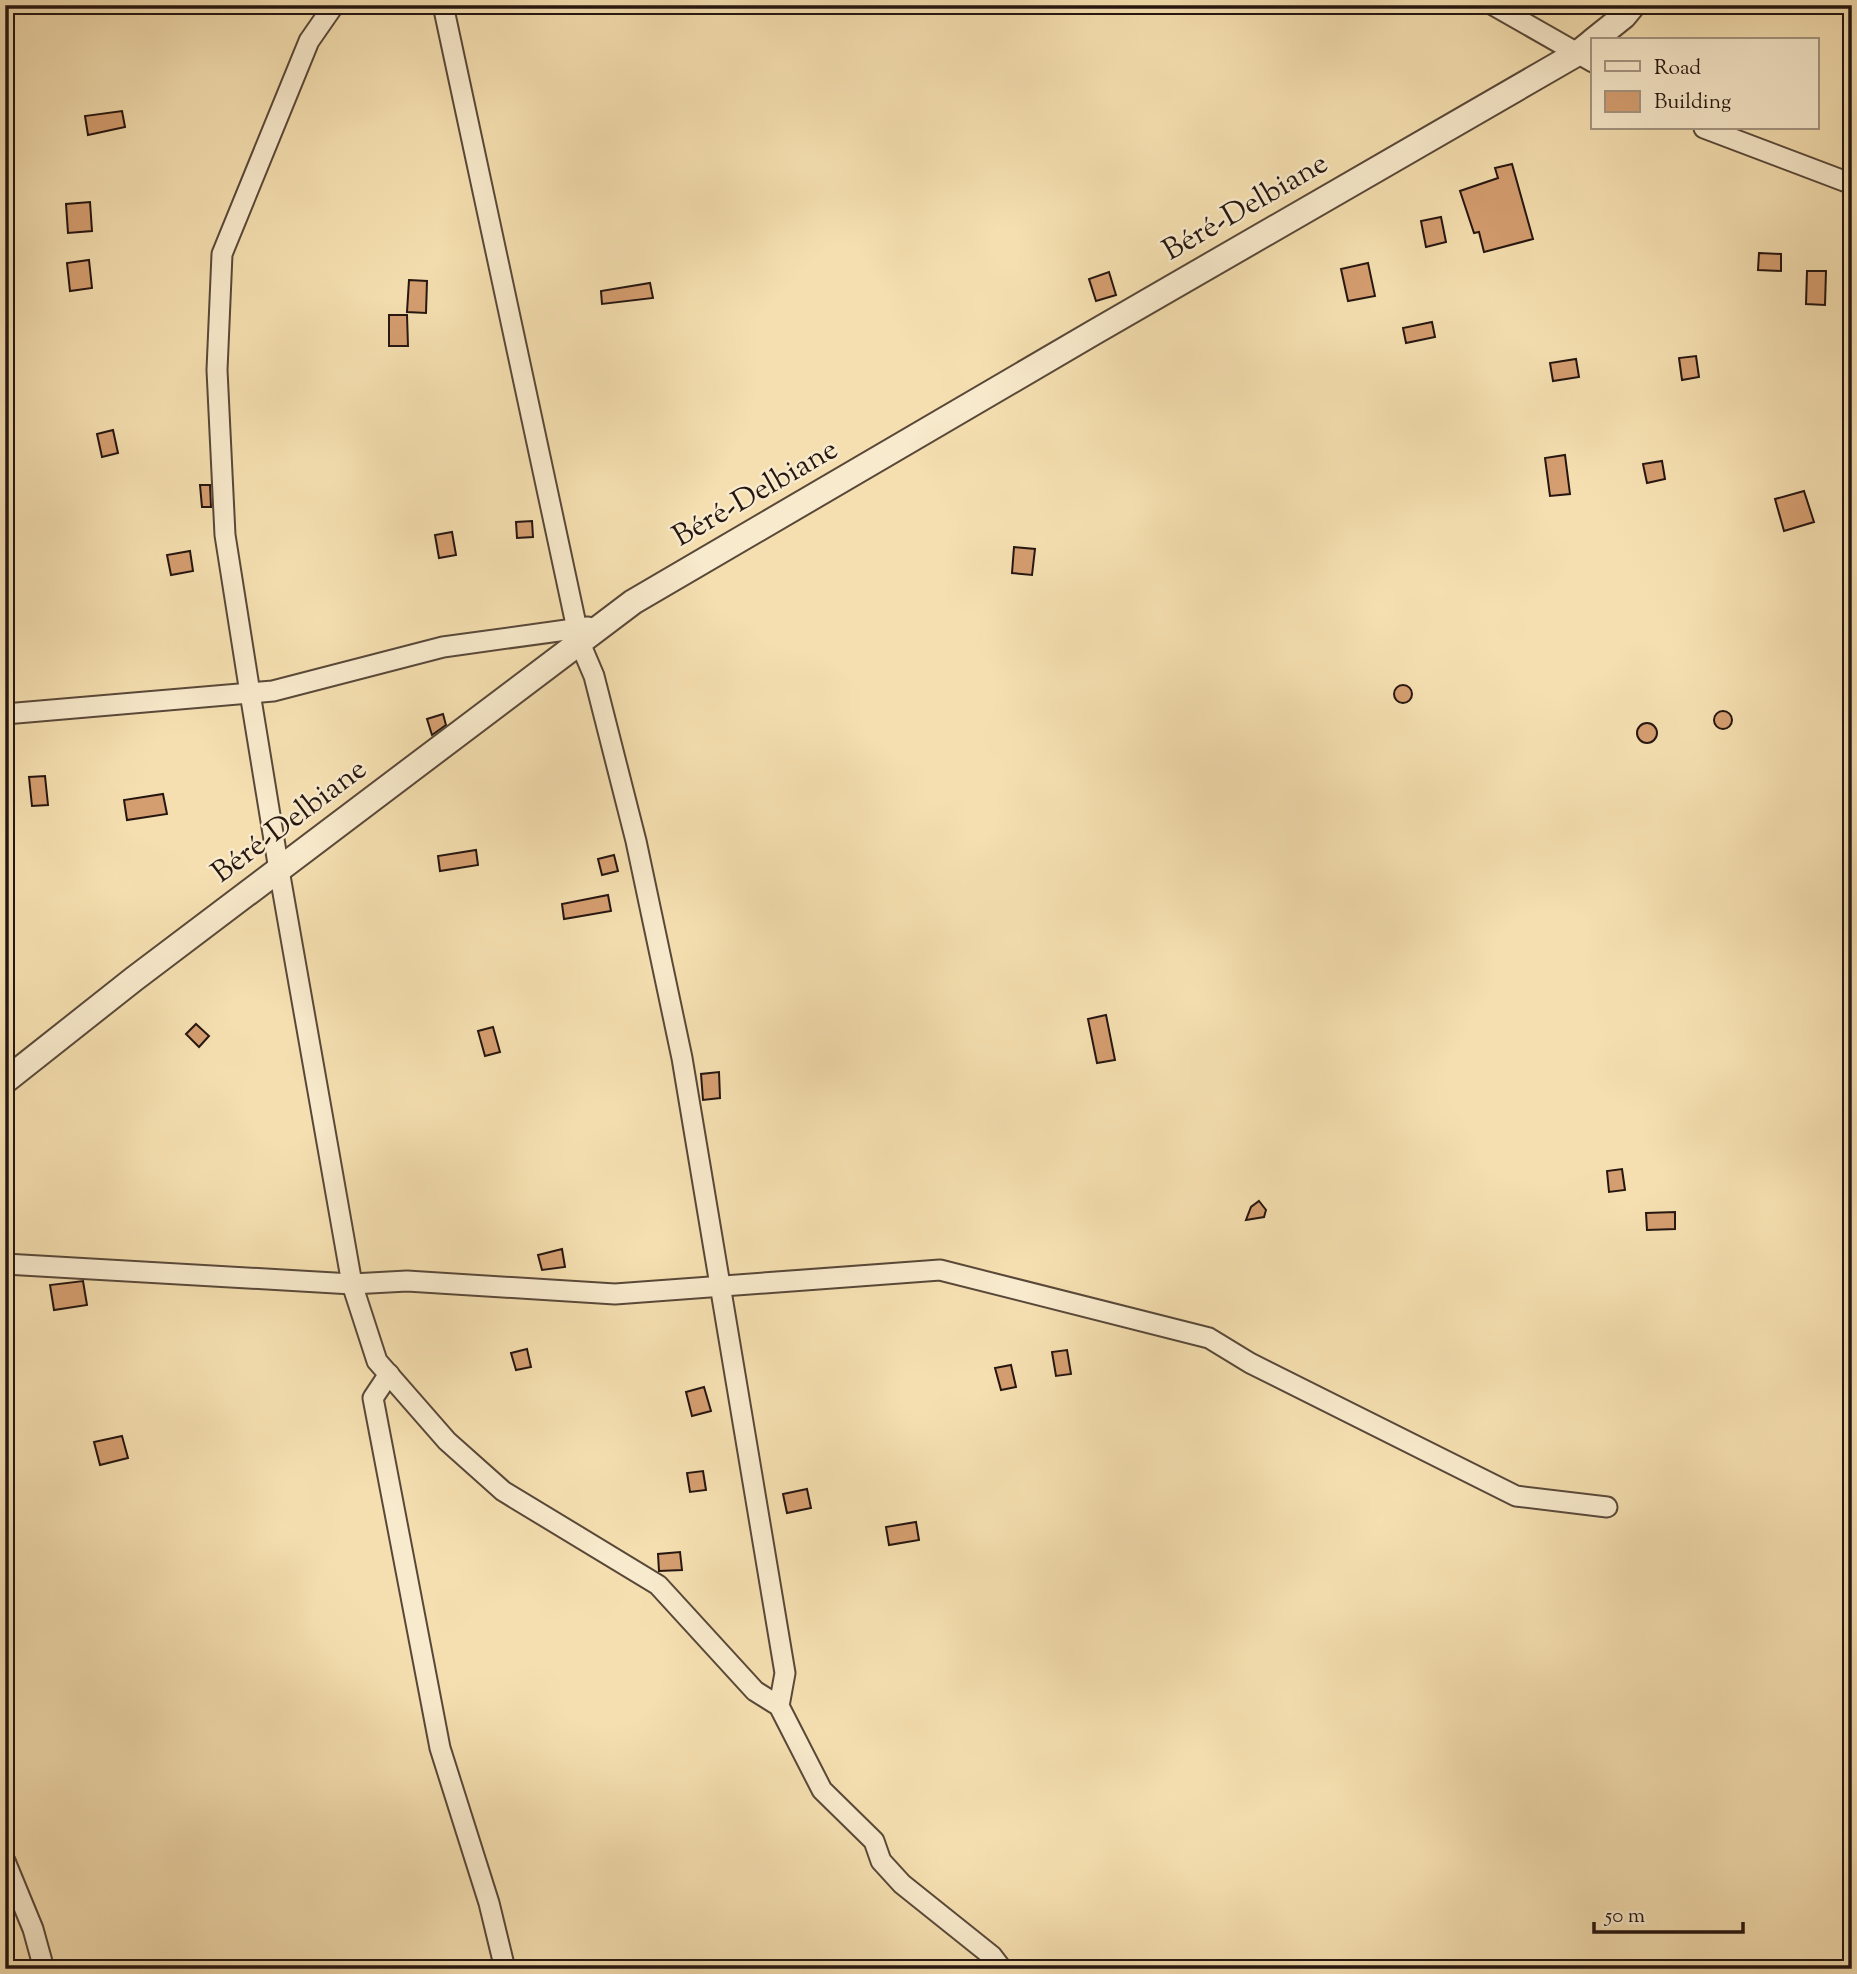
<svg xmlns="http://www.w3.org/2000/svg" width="1857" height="1974" font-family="'Sorts Mill Goudy',serif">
	<rect width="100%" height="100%" fill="#f5dfb0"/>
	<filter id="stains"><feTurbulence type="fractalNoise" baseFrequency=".00286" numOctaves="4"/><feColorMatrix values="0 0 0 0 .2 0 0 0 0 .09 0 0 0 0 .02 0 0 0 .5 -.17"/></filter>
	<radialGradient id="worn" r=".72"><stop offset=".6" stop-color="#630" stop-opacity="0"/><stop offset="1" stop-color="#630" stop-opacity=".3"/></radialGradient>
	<g fill="#d59e70" stroke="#251611" stroke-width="2">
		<path d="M 122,111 L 125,127 L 88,135 L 85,116 Z"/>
		<path d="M 1512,164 L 1533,239 L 1484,252 L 1479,232 L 1474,233 L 1460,191 L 1498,178 L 1495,168 Z"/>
		<path d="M 90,202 L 92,231 L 68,233 L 66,204 Z"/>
		<path d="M 1441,217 L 1446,242 L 1426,247 L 1421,221 Z"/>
		<path d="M 1759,253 L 1781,254 L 1781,271 L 1758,270 Z"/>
		<path d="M 89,260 L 92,288 L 70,291 L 67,263 Z"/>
		<path d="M 1368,263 L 1375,296 L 1348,301 L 1341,269 Z"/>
		<path d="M 1807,271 L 1826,271 L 1825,305 L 1806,304 Z"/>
		<path d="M 1109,272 L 1116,295 L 1096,301 L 1089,279 Z"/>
		<path d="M 409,280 L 427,281 L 426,313 L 407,312 Z"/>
		<path d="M 650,283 L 653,298 L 602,304 L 601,291 Z"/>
		<path d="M 389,315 L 407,315 L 408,346 L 389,346 Z"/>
		<path d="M 1432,322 L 1435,337 L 1406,343 L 1403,328 Z"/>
		<path d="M 1696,356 L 1699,377 L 1682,380 L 1679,358 Z"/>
		<path d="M 1576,359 L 1579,377 L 1553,381 L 1550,363 Z"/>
		<path d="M 113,430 L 118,453 L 102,457 L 97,434 Z"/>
		<path d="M 1565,455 L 1570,494 L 1550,496 L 1545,458 Z"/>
		<path d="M 1662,461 L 1665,479 L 1647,483 L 1643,464 Z"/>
		<path d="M 200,485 L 210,485 L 211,507 L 202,507 Z"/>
		<path d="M 1804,491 L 1814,522 L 1784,531 L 1775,499 Z"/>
		<path d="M 532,521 L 533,537 L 517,538 L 516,522 Z"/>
		<path d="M 452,532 L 456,555 L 439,558 L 435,535 Z"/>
		<path d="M 1014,547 L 1035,549 L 1032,575 L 1012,573 Z"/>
		<path d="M 190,551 L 193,571 L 171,575 L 167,555 Z"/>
		<circle cx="1403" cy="694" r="9"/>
		<circle cx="1723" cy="720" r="9"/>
		<path d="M 443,714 L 446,725 L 432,735 L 427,719 Z"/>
		<circle cx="1647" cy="733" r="10"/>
		<path d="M 45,776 L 48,805 L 32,806 L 29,777 Z"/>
		<path d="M 163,794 L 167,814 L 127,820 L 124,800 Z"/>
		<path d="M 476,850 L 478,865 L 440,871 L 438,856 Z"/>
		<path d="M 614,855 L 618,871 L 602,875 L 598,859 Z"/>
		<path d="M 608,895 L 611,911 L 564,919 L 562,904 Z"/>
		<path d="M 1106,1015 L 1115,1060 L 1097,1063 L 1088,1019 Z"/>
		<path d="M 196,1024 L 209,1036 L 199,1047 L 186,1034 Z"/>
		<path d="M 493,1027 L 500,1052 L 485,1056 L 478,1031 Z"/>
		<path d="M 719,1072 L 720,1098 L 703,1100 L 701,1074 Z"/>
		<path d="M 1622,1169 L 1625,1190 L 1609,1192 L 1607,1171 Z"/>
		<path d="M 1259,1201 L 1266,1210 L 1264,1217 L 1246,1220 L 1251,1207 Z"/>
		<path d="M 1675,1212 L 1675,1229 L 1647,1230 L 1646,1213 Z"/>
		<path d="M 562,1249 L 565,1267 L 542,1270 L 538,1255 Z"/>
		<path d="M 83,1281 L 87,1305 L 54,1310 L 50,1285 Z"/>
		<path d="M 527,1349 L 531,1367 L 516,1370 L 511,1353 Z"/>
		<path d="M 1067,1350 L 1071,1374 L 1056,1376 L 1052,1352 Z"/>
		<path d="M 1011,1365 L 1016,1387 L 1001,1390 L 995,1368 Z"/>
		<path d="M 704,1387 L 711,1411 L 692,1416 L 686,1392 Z"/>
		<path d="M 122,1436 L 128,1458 L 100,1465 L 94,1442 Z"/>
		<path d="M 703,1471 L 706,1490 L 690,1492 L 687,1473 Z"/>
		<path d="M 807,1489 L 811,1508 L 787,1513 L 783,1494 Z"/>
		<path d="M 916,1522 L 919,1540 L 889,1545 L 886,1527 Z"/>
		<path d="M 680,1552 L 682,1570 L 659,1571 L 658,1554 Z"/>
	</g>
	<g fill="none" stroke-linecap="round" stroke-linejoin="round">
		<defs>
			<g id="minor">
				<path d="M 334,5 L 309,41 L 222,254 L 217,370 L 225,535 L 250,693 L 279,870 L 352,1284 L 377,1361 L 447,1441 L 503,1491 L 658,1585 L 755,1691 L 779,1706 L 822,1790 L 874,1841 L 881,1861 L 902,1884 L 992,1956 L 1002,1969"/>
				<path d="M 443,5 L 577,629"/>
				<path d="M 1493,5 L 1593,62"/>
				<path d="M 1704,128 L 1852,184"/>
				<path d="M 580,643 L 594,676 L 636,841 L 682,1058 L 785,1673 L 779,1706"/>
				<path d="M 5,714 L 273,691 L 443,647 L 588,627"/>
				<path d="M 5,1264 L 352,1284 L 407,1281 L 615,1294 L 940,1270 L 1209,1338 L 1250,1363 L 1516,1496 L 1607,1507"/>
				<path d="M 389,1374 L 373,1398 L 440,1748 L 489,1903 L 505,1969"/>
				<path d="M 5,1861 L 33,1929 L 44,1969"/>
			</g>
			<g id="tertiary">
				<path d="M 1594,40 L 1624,16 L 1633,5"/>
				<path d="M 5,1081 L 134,979 L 633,602 L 1093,333 L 1578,53 L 1593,41"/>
			</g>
		</defs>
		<use href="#minor" stroke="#594839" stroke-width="23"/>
		<use href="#tertiary" stroke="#594839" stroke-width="28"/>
		<use href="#minor" stroke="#f8eacc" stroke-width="19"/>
		<use href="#tertiary" stroke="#f8eacc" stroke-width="24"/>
	</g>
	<g text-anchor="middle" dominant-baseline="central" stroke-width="5" stroke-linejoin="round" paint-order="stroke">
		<g font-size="30" fill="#251611" stroke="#f8eacc">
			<text transform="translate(1246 208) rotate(-30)">Béré-Delbiane</text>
			<text transform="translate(756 494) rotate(-30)">Béré-Delbiane</text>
			<text transform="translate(290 822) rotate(-37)">Béré-Delbiane</text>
		</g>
	</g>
	<rect width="1857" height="1974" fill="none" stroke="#f5dfb0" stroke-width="28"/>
	<rect x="7" y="7" width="1843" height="1960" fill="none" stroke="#251611" stroke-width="3.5"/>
	<rect x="14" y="14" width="1829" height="1946" fill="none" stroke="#251611" stroke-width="2"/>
	<rect x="1591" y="38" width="228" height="91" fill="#f8eacc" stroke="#a49581" stroke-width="2"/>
	<rect x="1605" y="61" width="35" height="10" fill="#f8eacc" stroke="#a49581" stroke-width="2"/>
	<text x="1654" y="74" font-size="21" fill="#251611">Road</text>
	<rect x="1605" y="91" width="35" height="21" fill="#d59e70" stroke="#a49581" stroke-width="2"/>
	<text x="1654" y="108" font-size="21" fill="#251611">Building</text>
	<path d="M1594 1922v10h149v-10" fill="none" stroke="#251611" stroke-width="3.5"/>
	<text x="1605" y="1922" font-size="21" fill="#251611" stroke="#f8eacc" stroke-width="5" paint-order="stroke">50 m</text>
	<rect width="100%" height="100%" filter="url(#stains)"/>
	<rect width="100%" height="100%" fill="url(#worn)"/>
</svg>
